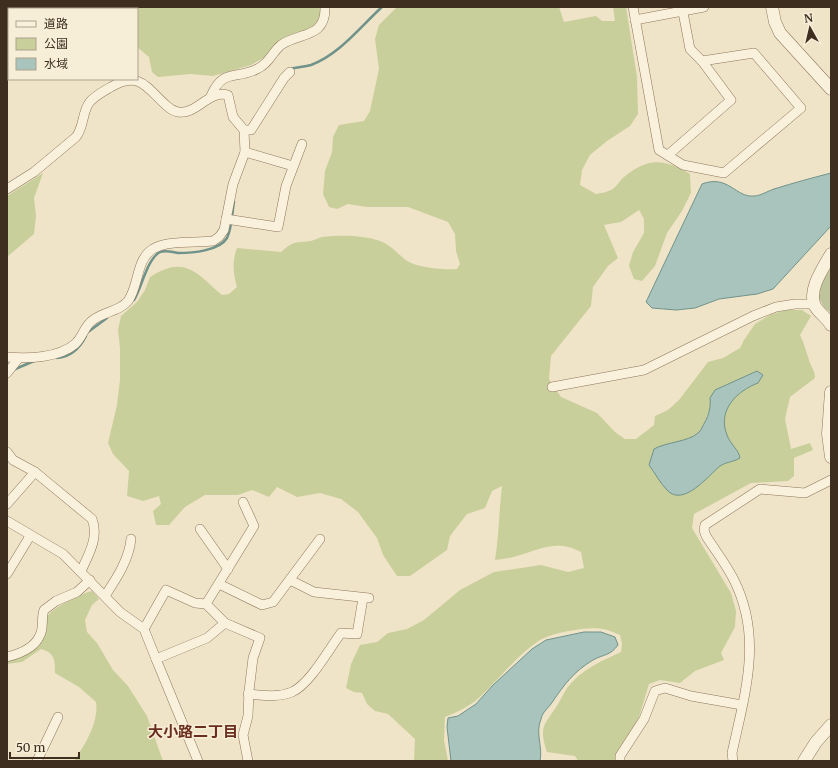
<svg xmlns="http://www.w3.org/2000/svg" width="838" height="768" font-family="Merriweather,'Noto Sans JP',serif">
	<rect width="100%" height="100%" fill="#f0e4c8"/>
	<g fill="#c9cf9b">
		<path d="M 7,7 L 321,7 L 321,17 L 312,28 L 289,37 L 269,55 L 251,65 L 213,76 L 191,74 L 158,77 L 152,72 L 149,57 L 137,47 L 137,9 L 9,9 L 9,25 L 7,25 Z"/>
		<path d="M 397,7 L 559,7 L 564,22 L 596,16 L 602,21 L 615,21 L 613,7 L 626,7 L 637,77 L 638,114 L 630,126 L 607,141 L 590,155 L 582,170 L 580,185 L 596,194 C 601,193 607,192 611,190 C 616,188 620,180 624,177 C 649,157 664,159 690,174 L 691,193 L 682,211 L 667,233 L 655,266 L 642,281 L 634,279 L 629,266 L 633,252 L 644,233 L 644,219 L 639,210 L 621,222 L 604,225 L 618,258 L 608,266 L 593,287 L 591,306 L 551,356 L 549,379 L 561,397 L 597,413 L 615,432 L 625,439 L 636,439 L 654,425 L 655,416 L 668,410 L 679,400 L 708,362 L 723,358 L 740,348 L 744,340 L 755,324 L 770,315 L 786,310 L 802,310 L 811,316 L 800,335 C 804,343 806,351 809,360 C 811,367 815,370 815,378 L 790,397 L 785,419 L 791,449 L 810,443 L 813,450 L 794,458 L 794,476 L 788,481 L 751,483 L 694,514 L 692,528 L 731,593 L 736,611 L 735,627 L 721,653 L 724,660 L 695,671 L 680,683 L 660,680 L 649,684 L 639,717 L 615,761 L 578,761 L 575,756 L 547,752 C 538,725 545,725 558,704 C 561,699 564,693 567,688 C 581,670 601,661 621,652 L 622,644 L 620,635 C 605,627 591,627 575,630 C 563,632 551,634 540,640 C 517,655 501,677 482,695 C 472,705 458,712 445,717 L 444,740 L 448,761 L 414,761 L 415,739 L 388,714 L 375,711 L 367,704 L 362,693 L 354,692 L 346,688 L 351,664 L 360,645 L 377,642 L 388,633 L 407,629 L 424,620 L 460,590 L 494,572 L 541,565 L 568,572 L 584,568 L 581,552 C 557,539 541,549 517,556 C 510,558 503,559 495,560 C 499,535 499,511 502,486 L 492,491 L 485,508 L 467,514 L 450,536 L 447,550 L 410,576 L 397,576 L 383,555 L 377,538 L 358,512 L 341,499 L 320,493 L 297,497 L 277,487 L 269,497 L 252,490 L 238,495 L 205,495 L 185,507 L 169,525 L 156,525 L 153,511 L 161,504 L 159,496 L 143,501 L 127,496 L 129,471 L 113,454 L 108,443 L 117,405 L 120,380 L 120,348 L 118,330 L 121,316 L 137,302 L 145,290 L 150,277 C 186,254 197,274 222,295 L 229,294 L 237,287 C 233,273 232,261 237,248 L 281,252 C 294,240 296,243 311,241 C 315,240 318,238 322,237 C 341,235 363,235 380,241 C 392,245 400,257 409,262 C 420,268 445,270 457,269 L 460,264 L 456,251 L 455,234 L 448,222 L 408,207 L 367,207 L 348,204 L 337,209 L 329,207 L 323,194 L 325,171 L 332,152 L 333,137 L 339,125 L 364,121 L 370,111 L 379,69 L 375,39 L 379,25 Z"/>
		<path d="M 43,173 L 34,198 L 36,216 L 34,234 L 7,257 L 7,196 Z"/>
		<path d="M 92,591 L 99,599 L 92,605 L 85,620 L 87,632 L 97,643 L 113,670 L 128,686 L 147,716 L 163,761 L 74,761 C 85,745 99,722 96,702 L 79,687 L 55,673 C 55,660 55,653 41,649 L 22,662 L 7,664 L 7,659 C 23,660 40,648 45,632 C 46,628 45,622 47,617 C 51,608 83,593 92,591 Z"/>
	</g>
	<path fill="#bfc49a" d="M 831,268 L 831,313 L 824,307 L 818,296 L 822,282 Z"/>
	<g fill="#a9c4bc" stroke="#6f938a">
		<path d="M 831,173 L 831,226 L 773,289 L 757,294 L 719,299 L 695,308 L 676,310 L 652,308 L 646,302 L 702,184 C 728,174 736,198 754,196 C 760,196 768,191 774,189 C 793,183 812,178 831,173 Z"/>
		<path d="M 757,371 L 763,375 L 758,383 C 737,391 717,410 727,435 C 730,444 739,450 740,458 C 734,462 725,462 720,466 C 709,475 683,508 667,490 C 660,483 655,473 649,465 L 654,449 C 666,442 688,442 698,433 C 701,431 703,425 705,422 C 709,415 711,406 710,398 L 715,390 Z"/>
		<path d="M 584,632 L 601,632 L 615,637 L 618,645 C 610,656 604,654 593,660 C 573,672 564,685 551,704 C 548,708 542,713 541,719 C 535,733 543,747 540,761 L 451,761 L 447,727 L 448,718 L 458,716 L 476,704 L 493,685 L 532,649 L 546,640 Z"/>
	</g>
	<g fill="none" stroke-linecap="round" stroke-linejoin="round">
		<g stroke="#6f938a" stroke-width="2.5">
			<path d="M 290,69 C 297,67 304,67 311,65 C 340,54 360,27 382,7"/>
			<path d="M 134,300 C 142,287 147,259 160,252 C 166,250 172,252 178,253 C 192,253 219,251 227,238 C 232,228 232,213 234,202"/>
			<path d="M 88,332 L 107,318"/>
			<path d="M 57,358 C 71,357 80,348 86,336"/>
			<path d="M 13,370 L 34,361"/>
		</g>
		<defs>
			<g id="minor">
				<path d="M 633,7 L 659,150 L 683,165 L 724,173 L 801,108 L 754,53 L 702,61"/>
				<path d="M 635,20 L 704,7"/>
				<path d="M 211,96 C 223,68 235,80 257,69 C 270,63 272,52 281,45 C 299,32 326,39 325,7"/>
				<path d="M 244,130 L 251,130 L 284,78 L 290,72"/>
				<path d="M 245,152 L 293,166"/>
				<path d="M 668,155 L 731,100 L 702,61 L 690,49 L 682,7"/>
				<path d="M 7,189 L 34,172 L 76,137 C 84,127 82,113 89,103 C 94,96 104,91 111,87 C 140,69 148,90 167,106 C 170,109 173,111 178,112 C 197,115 208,90 228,95 L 233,117 L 244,130 L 245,152 L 233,184 L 224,230 L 219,237 L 213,241 C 196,243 167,240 153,249 C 136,259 139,286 128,301 C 120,311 103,312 93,320 C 84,326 83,337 75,344 C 59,358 27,359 7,357"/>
				<path d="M 226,219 L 278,227 L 286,186 L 302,144"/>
				<path d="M 7,373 L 19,358"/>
				<path d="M 552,387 L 644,370 L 753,316 L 776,307 L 795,304 L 814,304"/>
				<path d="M 7,452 L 13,460 L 35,472 L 92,519 C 99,537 89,554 81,571"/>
				<path d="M 7,504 L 35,472"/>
				<path d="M 7,521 L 63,554 L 120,612 L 144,629 L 156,659"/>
				<path d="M 200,529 L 228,569"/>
				<path d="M 7,574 L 30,536"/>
				<path d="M 290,580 L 314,592 L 369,598"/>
				<path d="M 219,584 L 262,605 L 273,602 L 320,539"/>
				<path d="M 105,596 C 116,579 129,560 131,539"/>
				<path d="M 206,604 L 254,526 L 243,502"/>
				<path d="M 144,629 L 166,590 L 195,603 L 206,604 L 225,623 L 260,638 L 253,658 L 249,691 L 248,716 L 243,735 L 248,761"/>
				<path d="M 7,657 C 19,654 35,648 40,635 C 44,628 41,618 44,610 L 56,601 L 77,592 L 90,580"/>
				<path d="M 248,694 C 263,695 278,698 292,692 C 310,684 329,649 341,633 L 357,634 L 363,598"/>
				<path d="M 37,761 L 58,717"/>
				<path d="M 198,761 L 156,659 L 207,638 L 225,623"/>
				<path d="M 620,761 L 620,756 L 644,719 L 655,691 L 665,688 L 691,696 L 742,705"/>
				<path d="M 733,761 L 732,753 C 745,693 763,638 734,580 C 726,564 715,550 706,536 L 704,530 L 705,525 L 760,489 L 805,493 L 831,480"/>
			</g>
			<g id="tertiary">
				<path d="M 772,7 L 775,22 L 780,33 L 831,89"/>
				<path d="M 831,254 C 824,267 807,290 815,306 C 819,313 827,318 831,325"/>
				<path d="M 831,392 L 828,434 L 831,457"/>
				<path d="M 804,761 L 816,742 L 831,725"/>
			</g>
		</defs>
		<use href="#minor" stroke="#8d765c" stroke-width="10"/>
		<use href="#tertiary" stroke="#8d765c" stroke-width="13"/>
		<use href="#minor" stroke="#faf1dc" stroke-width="9"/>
		<use href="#tertiary" stroke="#faf1dc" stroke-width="12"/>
	</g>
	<g text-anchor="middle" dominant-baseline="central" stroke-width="3" stroke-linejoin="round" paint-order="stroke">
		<g font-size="15" font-weight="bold" fill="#6b2e1e" stroke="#f7eed8">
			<text x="193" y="731">大小路二丁目</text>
		</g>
	</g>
	<rect width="838" height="768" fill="none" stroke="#3d2e20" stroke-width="16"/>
	<rect x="8" y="8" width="130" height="72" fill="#f7eed8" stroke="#ada18e"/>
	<rect x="16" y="21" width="20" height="6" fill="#faf1dc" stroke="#ada18e"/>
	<text x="44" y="28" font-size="12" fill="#3d2e20">道路</text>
	<rect x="16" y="38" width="20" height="12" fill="#c9cf9b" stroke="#ada18e"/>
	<text x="44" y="48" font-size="12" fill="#3d2e20">公園</text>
	<rect x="16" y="58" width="20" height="12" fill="#a9c4bc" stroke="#ada18e"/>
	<text x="44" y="68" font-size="12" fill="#3d2e20">水域</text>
	<g transform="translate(810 28) rotate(352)" stroke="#f7eed8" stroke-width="3" paint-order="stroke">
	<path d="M0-3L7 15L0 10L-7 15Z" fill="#3d2e20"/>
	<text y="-6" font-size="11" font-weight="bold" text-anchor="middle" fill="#3d2e20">N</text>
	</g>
	<path d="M10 752v6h69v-6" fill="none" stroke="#3d2e20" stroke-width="2"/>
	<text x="16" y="752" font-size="12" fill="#3d2e20" stroke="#f7eed8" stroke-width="3" paint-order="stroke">50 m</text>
</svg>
